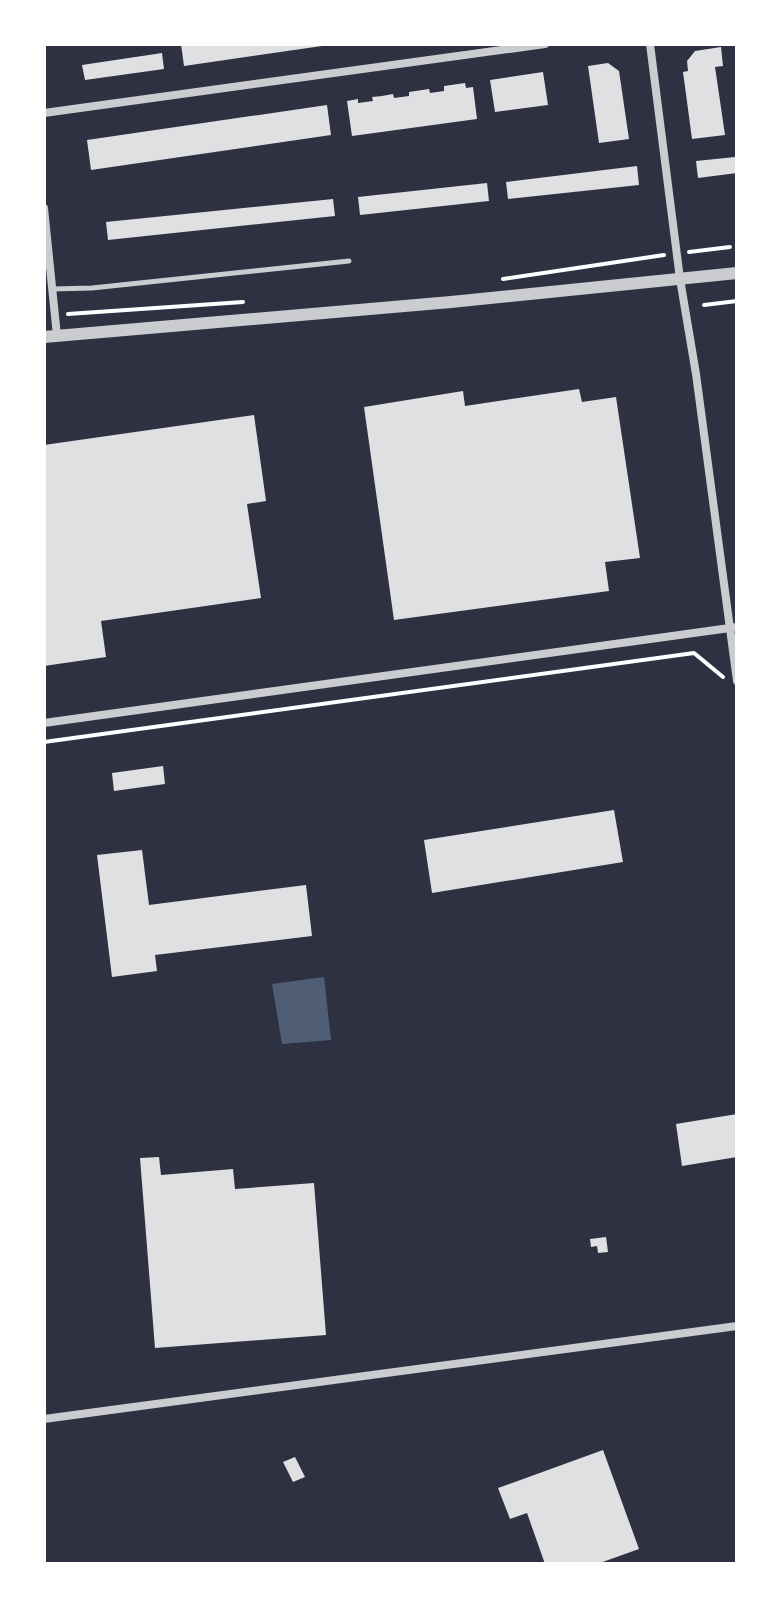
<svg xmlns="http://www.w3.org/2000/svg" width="781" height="1608" font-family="Ubuntu,sans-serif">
	<rect width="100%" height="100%" fill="#2d3142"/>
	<path fill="#4f5d75" d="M 324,977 L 331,1040 L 282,1044 L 272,984 Z"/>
	<g fill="#e0e0e3">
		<path d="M 181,44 L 322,44 L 322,46 L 184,66 Z"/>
		<path d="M 721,47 L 723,66 L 715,67 L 725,135 L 692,139 L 683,72 L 688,71 L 687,61 L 695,51 Z"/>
		<path d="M 162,53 L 164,69 L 85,80 L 82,65 Z"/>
		<path d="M 608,63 L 619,71 L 629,139 L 599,143 L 588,66 Z"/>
		<path d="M 543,72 L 548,105 L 495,112 L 490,80 Z"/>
		<path d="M 465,83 L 466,88 L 473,87 L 477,119 L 352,136 L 347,101 L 358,99 L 358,103 L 373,101 L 372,97 L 382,96 L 393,94 L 394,98 L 409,96 L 409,92 L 429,89 L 430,93 L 444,91 L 444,86 Z"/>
		<path d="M 327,105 L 331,135 L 91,170 L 87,140 Z"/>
		<path d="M 735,157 L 737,157 L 737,173 L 698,178 L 696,161 Z"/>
		<path d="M 637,166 L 639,185 L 508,199 L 506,182 Z"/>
		<path d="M 487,183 L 489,201 L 360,215 L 358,197 Z"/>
		<path d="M 333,199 L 335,216 L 108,240 L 106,222 Z"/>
		<path d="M 579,389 L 582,402 L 616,397 L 640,558 L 605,562 L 609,591 L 394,620 L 364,407 L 463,391 L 465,406 Z"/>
		<path d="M 254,415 L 266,501 L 247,504 L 261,598 L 101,621 L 106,657 L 44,666 L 44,445 Z"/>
		<path d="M 163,766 L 165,784 L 114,791 L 112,773 Z"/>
		<path d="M 614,810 L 623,862 L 432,893 L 424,840 Z"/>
		<path d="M 142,850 L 149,905 L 306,885 L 312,936 L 155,955 L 157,971 L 112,977 L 97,855 Z"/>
		<path d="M 737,1114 L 737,1157 L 682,1166 L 676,1124 Z"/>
		<path d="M 159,1157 L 161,1175 L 233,1169 L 235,1189 L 314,1183 L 326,1335 L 155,1348 L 140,1158 Z"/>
		<path d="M 606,1237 L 608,1252 L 598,1253 L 597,1246 L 591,1247 L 590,1239 Z"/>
		<path d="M 603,1450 L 639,1549 L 597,1564 L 545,1564 L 527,1513 L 510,1519 L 498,1488 Z"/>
		<path d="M 295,1457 L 305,1477 L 293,1482 L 283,1462 Z"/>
	</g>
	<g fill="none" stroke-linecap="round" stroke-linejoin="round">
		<g stroke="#fff" stroke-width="4">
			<path d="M 689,252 L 730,247"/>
			<path d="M 503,279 L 664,255"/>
			<path d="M 704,305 L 737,301"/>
			<path d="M 68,314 L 243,302"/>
			<path d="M 44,742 L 694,653 L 723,677"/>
		</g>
		<path stroke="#caccd0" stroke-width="5" d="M 53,289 L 92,288 L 349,261"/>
		<g stroke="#caccd0" stroke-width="8">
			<path d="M 650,44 L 680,279 L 696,374 L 737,681"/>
			<path d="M 44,113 L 545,44"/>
			<path d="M 44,208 L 57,336"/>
			<path d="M 44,723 L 737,627"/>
			<path d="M 44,1419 L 737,1326"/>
		</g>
		<path stroke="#caccd0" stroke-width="12" d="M 44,337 L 451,302 L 737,273"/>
	</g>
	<rect width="781" height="1608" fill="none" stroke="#ffffff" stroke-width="92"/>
</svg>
